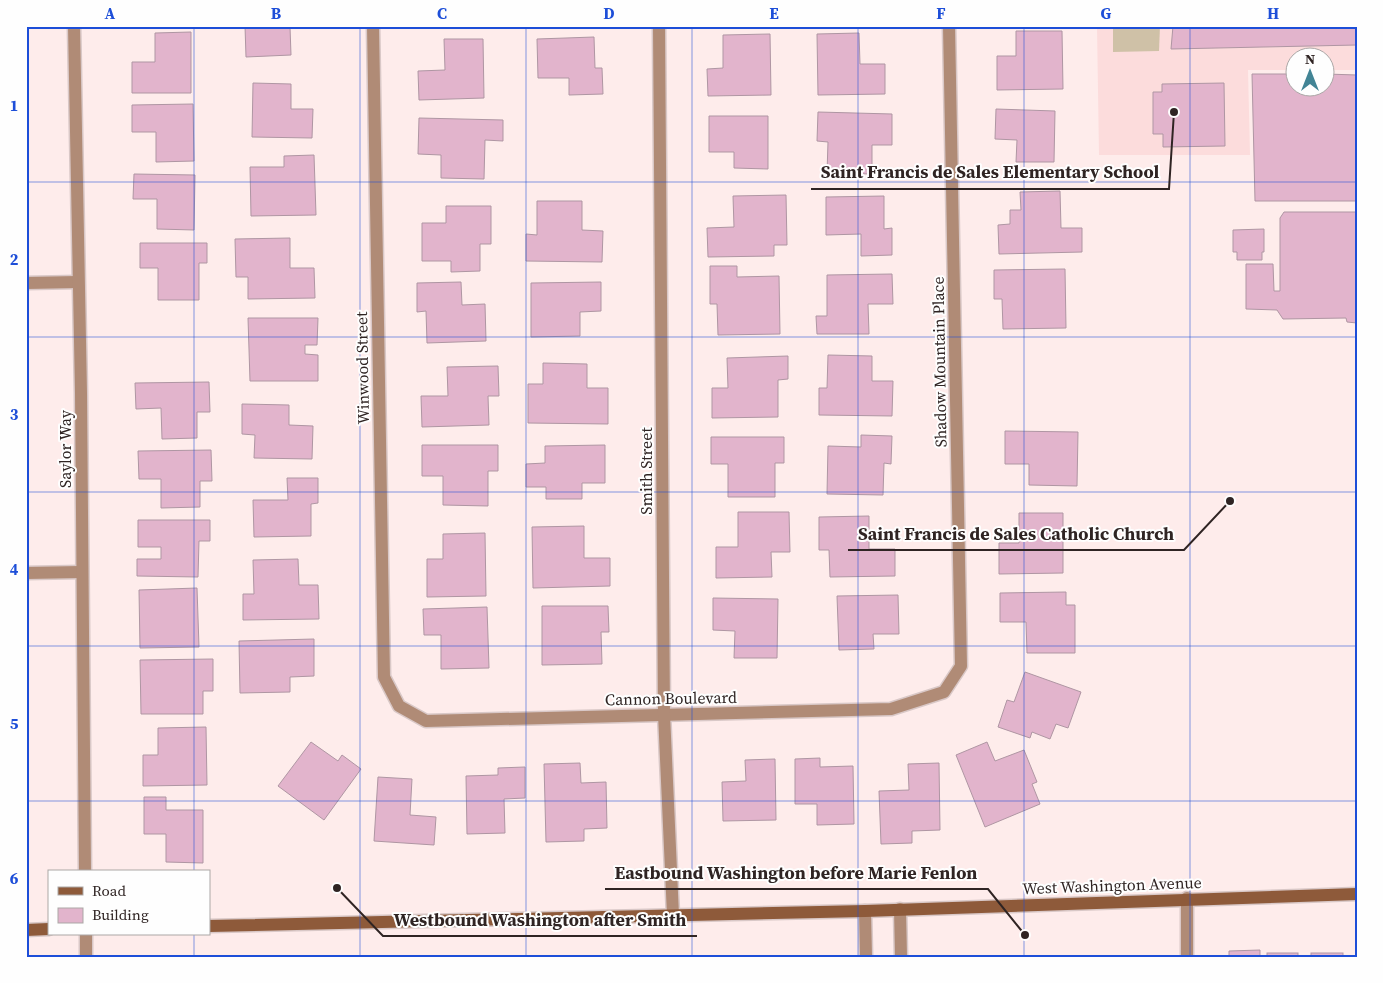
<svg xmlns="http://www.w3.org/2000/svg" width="1383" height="983" font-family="'Source Serif 4',serif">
	<rect width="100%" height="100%" fill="#feeceb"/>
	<path fill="#fcdcdc" d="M 1097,26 L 1357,26 L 1357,70 L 1326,70 L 1326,58 L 1296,58 L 1295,70 L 1248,70 L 1250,155 L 1099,155 Z"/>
	<path fill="#cfc1a7" d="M 1113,26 L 1160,26 L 1159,51 L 1113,52 Z"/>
	<g fill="#e2b4cc" stroke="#af96a3">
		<path d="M 245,26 L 310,26 L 290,27 L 291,55 L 246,57 Z"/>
		<path d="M 1173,26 L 1357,26 L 1357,45 L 1171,49 Z"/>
		<path d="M 1016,31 L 1062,31 L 1063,89 L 997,90 L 997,56 L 1016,56 Z"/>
		<path d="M 191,32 L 191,93 L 132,93 L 132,62 L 155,62 L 155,33 Z"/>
		<path d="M 859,33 L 860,64 L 885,64 L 885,94 L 818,95 L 817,34 Z"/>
		<path d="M 770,34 L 771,95 L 708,96 L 707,69 L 723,68 L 723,35 Z"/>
		<path d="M 594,37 L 595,68 L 602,68 L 603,94 L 569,95 L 569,78 L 538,78 L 537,39 Z"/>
		<path d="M 444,39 L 483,39 L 484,98 L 419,100 L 418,71 L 445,70 Z"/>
		<path d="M 1252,74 L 1296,74 L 1296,88 L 1326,88 L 1326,74 L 1357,75 L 1357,201 L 1255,201 Z"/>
		<path d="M 253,83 L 291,84 L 291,109 L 313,109 L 312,138 L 252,137 Z"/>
		<path d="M 1224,83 L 1225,146 L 1163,147 L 1163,134 L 1153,134 L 1153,92 L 1162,92 L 1162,84 Z"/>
		<path d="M 193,104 L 194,161 L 156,162 L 156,132 L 132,132 L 132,105 Z"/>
		<path d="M 996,109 L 1055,111 L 1054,162 L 1016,162 L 1017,140 L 995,139 Z"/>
		<path d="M 818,112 L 892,114 L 892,145 L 872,145 L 872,174 L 827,173 L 828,142 L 817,141 Z"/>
		<path d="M 709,116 L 768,116 L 768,169 L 734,168 L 734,152 L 709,152 Z"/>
		<path d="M 419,118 L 503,120 L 503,141 L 485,140 L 484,179 L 441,178 L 441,155 L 418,154 Z"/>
		<path d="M 314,155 L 316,215 L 251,216 L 250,167 L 284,167 L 284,156 Z"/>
		<path d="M 134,174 L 195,175 L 194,230 L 157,229 L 157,199 L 133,199 Z"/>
		<path d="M 1060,191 L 1061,228 L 1082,228 L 1082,252 L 999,254 L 998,225 L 1010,224 L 1010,210 L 1021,210 L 1020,192 Z"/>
		<path d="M 786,195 L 787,245 L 774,245 L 774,256 L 708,257 L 707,228 L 734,227 L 733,196 Z"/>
		<path d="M 884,196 L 884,229 L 892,228 L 892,255 L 861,256 L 861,234 L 826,235 L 826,197 Z"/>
		<path d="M 537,201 L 582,201 L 582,230 L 603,231 L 602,262 L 526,261 L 526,234 L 537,235 Z"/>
		<path d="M 446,206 L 491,206 L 491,244 L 480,244 L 480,271 L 451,272 L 451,261 L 422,261 L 422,223 L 446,223 Z"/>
		<path d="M 1284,212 L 1357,212 L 1357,323 L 1347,322 L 1346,318 L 1283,319 L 1277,310 L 1246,309 L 1246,264 L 1273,264 L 1274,291 L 1280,291 L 1280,218 Z"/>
		<path d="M 1264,229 L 1264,252 L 1262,252 L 1262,260 L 1237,260 L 1237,252 L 1233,252 L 1233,230 Z"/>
		<path d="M 290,238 L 290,268 L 314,268 L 315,298 L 248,299 L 248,277 L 236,277 L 235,239 Z"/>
		<path d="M 140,243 L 207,243 L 207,263 L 199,263 L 199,300 L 158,300 L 158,268 L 140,268 Z"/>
		<path d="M 710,266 L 737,266 L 737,277 L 779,276 L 780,334 L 718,335 L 717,304 L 710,304 Z"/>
		<path d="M 1065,269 L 1066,328 L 1003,329 L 1002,299 L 994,299 L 994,270 Z"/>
		<path d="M 892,274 L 893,304 L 868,304 L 869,334 L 817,334 L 816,316 L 827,316 L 827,275 Z"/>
		<path d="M 461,282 L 462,305 L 485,304 L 486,341 L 427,343 L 426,311 L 417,312 L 417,283 Z"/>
		<path d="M 601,282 L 601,311 L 580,312 L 580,336 L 531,337 L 531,283 Z"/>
		<path d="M 248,318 L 318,318 L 317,345 L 305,345 L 305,354 L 318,355 L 318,381 L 250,381 Z"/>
		<path d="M 828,355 L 872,356 L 872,381 L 893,381 L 892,416 L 819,415 L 819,388 L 827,388 Z"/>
		<path d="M 788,356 L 788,379 L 778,380 L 778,417 L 712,418 L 712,388 L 728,388 L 727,358 Z"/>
		<path d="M 543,363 L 587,364 L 587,388 L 608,388 L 608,424 L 528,423 L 528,384 L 543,384 Z"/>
		<path d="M 498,366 L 499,396 L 488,396 L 489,425 L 422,427 L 421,396 L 448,396 L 447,367 Z"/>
		<path d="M 209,382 L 210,412 L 197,412 L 197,438 L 162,439 L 161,408 L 136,409 L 135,383 Z"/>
		<path d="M 242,404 L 289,405 L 289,425 L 313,426 L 312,459 L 254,458 L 255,435 L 242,434 Z"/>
		<path d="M 1005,431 L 1078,432 L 1077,486 L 1029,485 L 1029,464 L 1005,464 Z"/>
		<path d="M 861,435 L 892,436 L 891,464 L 884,463 L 883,495 L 827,494 L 828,446 L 861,447 Z"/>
		<path d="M 711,437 L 784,437 L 784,463 L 775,463 L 775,497 L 728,497 L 728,464 L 711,464 Z"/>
		<path d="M 422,445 L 498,445 L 498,471 L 488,471 L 488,506 L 443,505 L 443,476 L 422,476 Z"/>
		<path d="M 605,445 L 605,483 L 582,483 L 582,499 L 546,499 L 546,487 L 526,487 L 526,464 L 545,463 L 545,446 Z"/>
		<path d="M 211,450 L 212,481 L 200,481 L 200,507 L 161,508 L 161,479 L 139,479 L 138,451 Z"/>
		<path d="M 287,478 L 318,478 L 318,503 L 311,504 L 311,536 L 254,537 L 253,500 L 288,500 Z"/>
		<path d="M 738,512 L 789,512 L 790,552 L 771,552 L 772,577 L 716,578 L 716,547 L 738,547 Z"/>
		<path d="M 1019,513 L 1063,513 L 1063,573 L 999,574 L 999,543 L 1019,543 Z"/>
		<path d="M 869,516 L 869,549 L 895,549 L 895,576 L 830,577 L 829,550 L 819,550 L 819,517 Z"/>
		<path d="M 138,520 L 210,520 L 210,541 L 199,541 L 198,577 L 137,576 L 137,559 L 161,559 L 161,547 L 138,547 Z"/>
		<path d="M 584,526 L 584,558 L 610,558 L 610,586 L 533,588 L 532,527 Z"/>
		<path d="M 485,533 L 486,596 L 427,597 L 427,559 L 443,559 L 443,534 Z"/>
		<path d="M 298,559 L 299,585 L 318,585 L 319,619 L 243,620 L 243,594 L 254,594 L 253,560 Z"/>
		<path d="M 197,588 L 199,647 L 140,648 L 139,590 Z"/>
		<path d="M 1066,592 L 1066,605 L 1075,605 L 1075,653 L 1027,653 L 1026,622 L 1000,622 L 1000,593 Z"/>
		<path d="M 898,595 L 899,634 L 873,634 L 874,649 L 839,650 L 837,596 Z"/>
		<path d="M 713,598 L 778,599 L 777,658 L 734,658 L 735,631 L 713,630 Z"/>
		<path d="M 542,606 L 608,606 L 609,632 L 601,632 L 602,664 L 542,665 Z"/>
		<path d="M 487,607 L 489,668 L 441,669 L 441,635 L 424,635 L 423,609 Z"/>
		<path d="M 314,639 L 314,676 L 290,677 L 290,692 L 240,693 L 239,641 Z"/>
		<path d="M 213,659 L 213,691 L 203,691 L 203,714 L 141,714 L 140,660 Z"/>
		<path d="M 1025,672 L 1081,692 L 1068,728 L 1056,724 L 1050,739 L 1032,732 L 1030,738 L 998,727 L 1007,700 L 1014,702 Z"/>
		<path d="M 206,727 L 207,785 L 143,786 L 143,755 L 158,755 L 158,728 Z"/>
		<path d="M 311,742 L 338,761 L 342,755 L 361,769 L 324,820 L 278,786 Z"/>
		<path d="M 987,742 L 995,761 L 1024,750 L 1037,782 L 1032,784 L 1040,804 L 985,827 L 956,755 Z"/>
		<path d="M 820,758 L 820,767 L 853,766 L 854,824 L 817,825 L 817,804 L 795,804 L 795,759 Z"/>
		<path d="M 775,759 L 776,820 L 723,821 L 722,782 L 746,781 L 745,760 Z"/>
		<path d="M 580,763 L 581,783 L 606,782 L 607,828 L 584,829 L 584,841 L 546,842 L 544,764 Z"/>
		<path d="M 939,763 L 940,830 L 912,831 L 912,843 L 881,844 L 879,791 L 909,790 L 908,764 Z"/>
		<path d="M 525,767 L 525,798 L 504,799 L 505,833 L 467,834 L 466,776 L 498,775 L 498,768 Z"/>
		<path d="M 378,777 L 412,779 L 410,815 L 436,817 L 434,845 L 374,841 Z"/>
		<path d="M 144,797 L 166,797 L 166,810 L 203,810 L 203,863 L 166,862 L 166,834 L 144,834 Z"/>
		<path d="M 1260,950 L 1260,957 L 1229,957 L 1229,951 Z"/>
		<rect x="1267" y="953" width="31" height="4"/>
		<rect x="1311" y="953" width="32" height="4"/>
	</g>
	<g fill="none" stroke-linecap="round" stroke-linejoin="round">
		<defs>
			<g id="minor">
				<path d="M 373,26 L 384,677 L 399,706 L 426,721 L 891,709 L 944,692 L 961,666 L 949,26"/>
				<path d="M 659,26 L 664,714 L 673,915"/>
				<path d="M 26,283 L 78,282"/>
				<path d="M 26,573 L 81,572"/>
				<path d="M 1187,898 L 1187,957"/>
				<path d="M 900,909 L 901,957"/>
				<path d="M 865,911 L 866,957"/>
				<path d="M 86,934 L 86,957"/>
			</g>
			<path id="tertiary" d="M 74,26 L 81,393 L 85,872"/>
			<g id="secondary">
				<path d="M 209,926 L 865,911 L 1357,894"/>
				<path d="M 26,930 L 49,929"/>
			</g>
		</defs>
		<use href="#minor" stroke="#d9c8c7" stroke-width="15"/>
		<use href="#tertiary" stroke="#d9c8c7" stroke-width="15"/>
		<use href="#secondary" stroke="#d9c8c7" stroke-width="15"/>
		<use href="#minor" stroke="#b08b76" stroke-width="12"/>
		<use href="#tertiary" stroke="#b08b76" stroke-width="12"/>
		<use href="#secondary" stroke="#8e5a3a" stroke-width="12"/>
	</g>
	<path fill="none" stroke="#1d4ed8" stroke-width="1" stroke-opacity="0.55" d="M 194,26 L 194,872M 360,26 L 360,957M 526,26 L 526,957M 692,26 L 692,957M 858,26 L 858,957M 1024,26 L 1024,957M 1190,26 L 1190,957M 26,182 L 1357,182M 26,337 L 1357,337M 26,492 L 1357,492M 26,646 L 1357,646M 26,801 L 1357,801M 194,934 L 194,957"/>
	<g text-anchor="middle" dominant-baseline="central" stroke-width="4" stroke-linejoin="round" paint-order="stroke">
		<g font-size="16" fill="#2f2423" stroke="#fefefe">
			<text transform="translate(939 362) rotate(-91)">Shadow Mountain Place</text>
			<text transform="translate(362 368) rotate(-91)">Winwood Street</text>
			<text transform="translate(65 449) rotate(-90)">Saylor Way</text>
			<text transform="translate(646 471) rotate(-90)">Smith Street</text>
			<text transform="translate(671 698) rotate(-1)">Cannon Boulevard</text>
			<text transform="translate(1112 885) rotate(-2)">West Washington Avenue</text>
		</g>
	</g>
	<path fill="none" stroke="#2f2423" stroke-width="2" d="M1174 112L1169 189H811M1230 501L1184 550H848M1025 935L988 889H605M337 888L383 936H697"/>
	<g fill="#2f2423" stroke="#fefefe" stroke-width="2">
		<circle cx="1174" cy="112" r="5"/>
		<circle cx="1230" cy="501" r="5"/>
		<circle cx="1025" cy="935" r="5"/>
		<circle cx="337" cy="888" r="5"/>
	</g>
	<g font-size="18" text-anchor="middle" font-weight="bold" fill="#2f2423" stroke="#fefefe" stroke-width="4" stroke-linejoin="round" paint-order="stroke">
		<text x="990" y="178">Saint Francis de Sales Elementary School</text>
		<text x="1016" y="540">Saint Francis de Sales Catholic Church</text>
		<text x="796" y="879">Eastbound Washington before Marie Fenlon</text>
		<text x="540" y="926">Westbound Washington after Smith</text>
	</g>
	<rect width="1383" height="983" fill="none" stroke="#fefefe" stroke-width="55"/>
	<rect x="48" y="870" width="162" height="65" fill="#fefefe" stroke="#aba7a6"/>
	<rect x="58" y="887" width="25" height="8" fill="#8e5a3a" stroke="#aba7a6"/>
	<text x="92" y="896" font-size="15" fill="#2f2423">Road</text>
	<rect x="58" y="908" width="25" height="15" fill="#e2b4cc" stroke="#aba7a6"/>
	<text x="92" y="920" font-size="15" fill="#2f2423">Building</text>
	<g transform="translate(1310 72)"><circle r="24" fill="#fefefe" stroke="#aba7a6"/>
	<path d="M0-4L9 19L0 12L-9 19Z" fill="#428495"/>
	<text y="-8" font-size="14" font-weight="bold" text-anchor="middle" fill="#2f2423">N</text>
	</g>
	<rect x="28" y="28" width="1328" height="928" fill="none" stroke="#1d4ed8" stroke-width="2"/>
	<g font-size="16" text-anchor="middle" font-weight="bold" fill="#1d4ed8">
		<text x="110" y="19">A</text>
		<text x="276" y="19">B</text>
		<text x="442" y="19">C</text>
		<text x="609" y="19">D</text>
		<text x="774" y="19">E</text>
		<text x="941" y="19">F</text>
		<text x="1106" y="19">G</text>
		<text x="1273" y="19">H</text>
		<text x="14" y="111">1</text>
		<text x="14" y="265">2</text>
		<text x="14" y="420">3</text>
		<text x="14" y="575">4</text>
		<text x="14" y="729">5</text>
		<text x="14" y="884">6</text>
	</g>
</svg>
